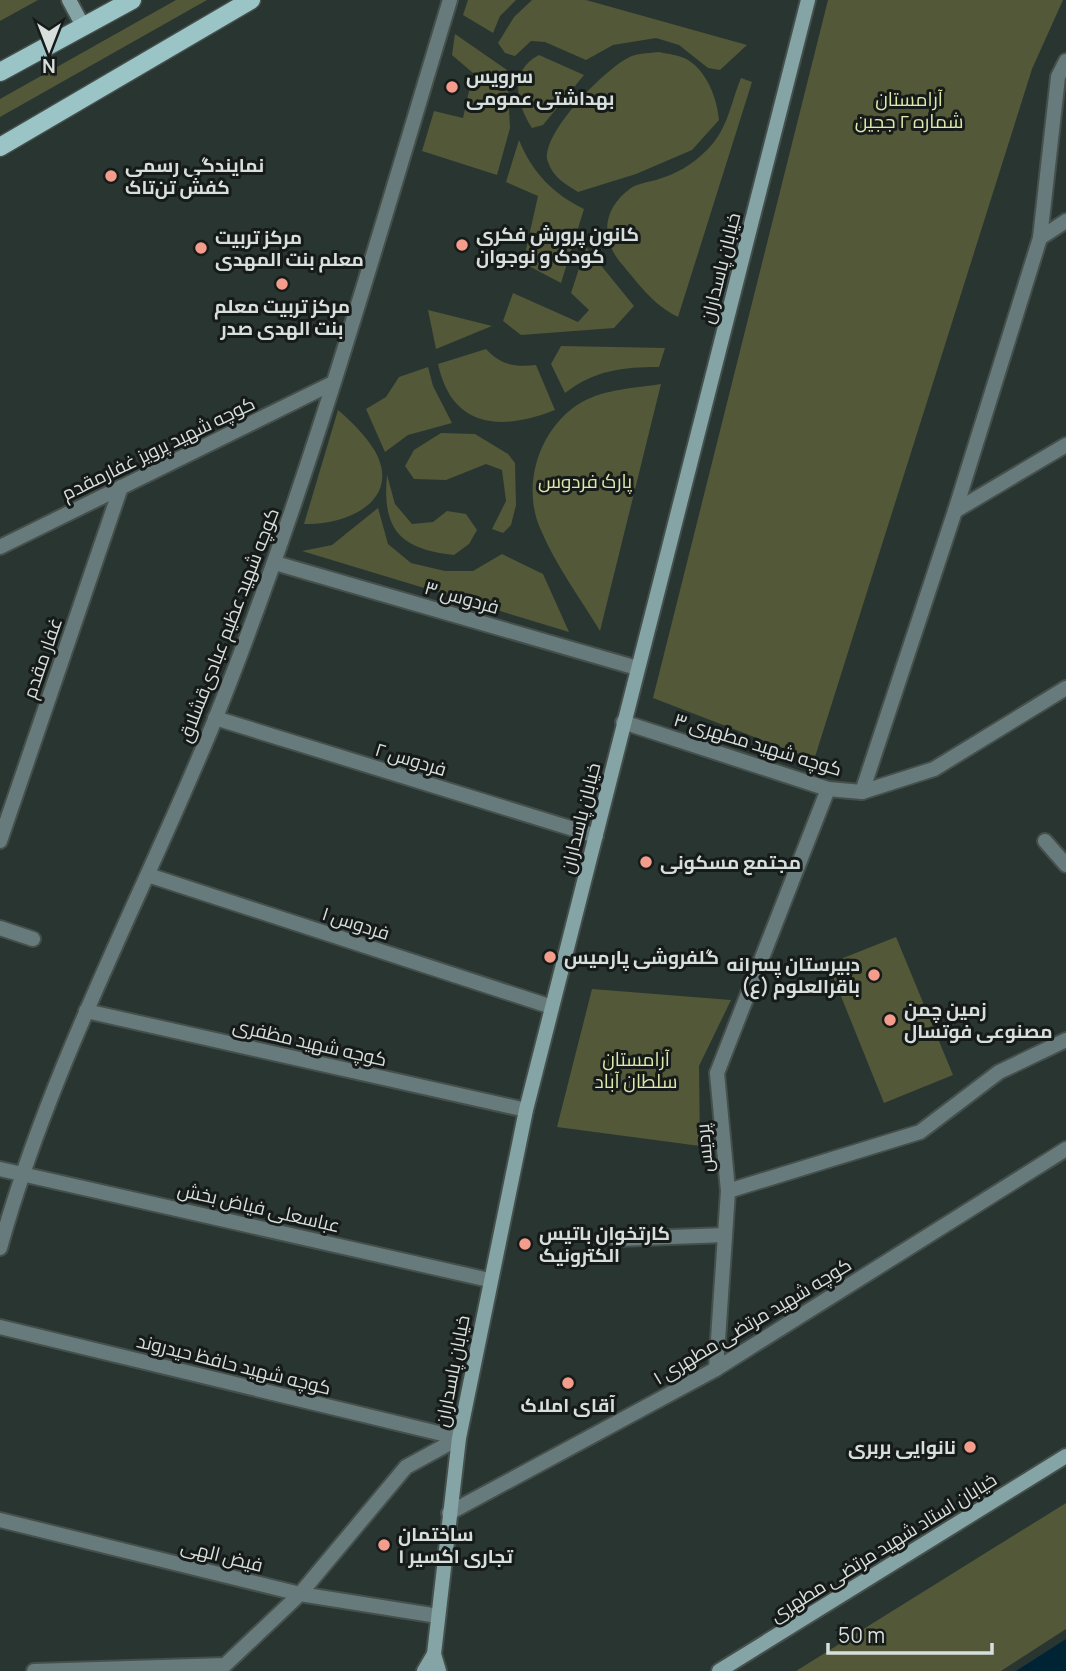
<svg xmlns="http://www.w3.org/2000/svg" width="1066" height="1671" font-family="Manrope,Cairo,sans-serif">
	<rect width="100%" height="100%" fill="#293531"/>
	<g fill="#525838">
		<path d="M 0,0 L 38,0 L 0,21 Z"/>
		<path d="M 176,0 L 207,0 L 0,117 L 0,99 Z"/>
		<path d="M 468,0 L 516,0 L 500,16 L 493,33 L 463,15 Z"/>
		<path d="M 532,0 L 586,0 L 747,45 L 720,70 L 708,68 L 679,45 L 656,38 L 613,45 L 586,60 L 545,42 L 531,41 L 515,56 L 505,53 L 498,43 L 514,17 Z"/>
		<path d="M 828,0 L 1063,0 L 1032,69 L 814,760 L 653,698 Z"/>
		<path d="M 455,34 L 507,70 L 510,128 L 497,175 L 422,151 L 434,111 L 463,118 L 473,73 L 452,55 Z"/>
		<path d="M 659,52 C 668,54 680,55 688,60 C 707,72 717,98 719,120 L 692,150 L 636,174 L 578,192 C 565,184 553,177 548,162 C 538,136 608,65 632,56 C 640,53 651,53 659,52 Z"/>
		<path d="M 539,55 L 584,75 L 543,125 L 532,128 C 516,104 509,70 539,55 Z"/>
		<path d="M 741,78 L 752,82 L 678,317 C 652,304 639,284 620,262 C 600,237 603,208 631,188 C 637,184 648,182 656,180 C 676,174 692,165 707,150 C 728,129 730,105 741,78 Z"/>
		<path d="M 519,140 C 532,172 553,194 584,209 L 561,283 L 523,263 L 538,196 L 506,182 Z"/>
		<path d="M 586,247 L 634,306 L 614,328 L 521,335 L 503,321 L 513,293 L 578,322 L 589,310 L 571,293 Z"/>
		<path d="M 428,310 L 492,326 L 436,349 Z"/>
		<path d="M 561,346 L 665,348 L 659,367 C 623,367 595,370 565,393 L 551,364 Z"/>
		<path d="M 486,349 C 501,365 514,367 536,365 L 555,410 C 502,431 452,429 438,364 Z"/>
		<path d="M 428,367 L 433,386 L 452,423 L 408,435 L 385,452 L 366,409 L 386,397 L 399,377 Z"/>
		<path d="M 661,384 L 600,631 C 580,598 555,564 540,528 C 521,484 540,426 582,402 C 605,389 636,388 661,384 Z"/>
		<path d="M 338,410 C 352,422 365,435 375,451 C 403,502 344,526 304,524 Z"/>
		<path d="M 441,433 L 475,434 L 508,454 L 515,463 L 516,505 L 511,525 L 503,533 L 492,529 L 506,501 L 502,470 L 486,464 L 446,480 L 414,479 L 405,466 L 414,450 Z"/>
		<path d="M 387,475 L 395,504 L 412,524 L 433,522 L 447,511 L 466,514 L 477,530 L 469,544 L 454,555 C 399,549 382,529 387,475 Z"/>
		<path d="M 378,508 L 388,544 L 411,563 L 445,571 L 473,571 L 502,554 L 543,574 L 569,632 L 302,551 L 332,545 Z"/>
		<path d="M 896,937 L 953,1075 L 884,1103 L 828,964 Z"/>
		<path d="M 592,989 L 731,1000 L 699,1066 L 700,1146 L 557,1127 Z"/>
		<path d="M 1066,1503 L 1066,1629 L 1001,1671 L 796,1671 Z"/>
	</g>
	<path fill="#002434" d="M 1066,1639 L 1066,1671 L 1016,1671 Z"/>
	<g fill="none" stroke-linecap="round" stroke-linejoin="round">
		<defs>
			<g id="street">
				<path d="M 1040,238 L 1066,221"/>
				<path d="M 955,511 L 1066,445"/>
				<path d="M 0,547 L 333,383"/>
				<path d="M 275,563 L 637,668"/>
				<path d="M 215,718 L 596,836"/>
				<path d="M 623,722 L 828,789 L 862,792 L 934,769 L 1066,688"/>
				<path d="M 828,789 L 717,1073 L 728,1191 L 920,1132 L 999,1072 L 1066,1040"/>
				<path d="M 862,792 L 955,511 L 1040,238 L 1058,77 L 1066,61"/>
				<path d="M 0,841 L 121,487"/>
				<path d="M 1045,841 L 1066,865"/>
				<path d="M 148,875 L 552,1007"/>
				<path d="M 0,928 L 33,939"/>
				<path d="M 86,1011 L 526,1110"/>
				<path d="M 0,1169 L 489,1280"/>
				<path d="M 616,1239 L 725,1235"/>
				<path d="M 0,1248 C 51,1064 144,894 216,717 C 309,484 377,241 450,0"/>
				<path d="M 0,1327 L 459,1438"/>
				<path d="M 716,1369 L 728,1191"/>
				<path d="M 449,1513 L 716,1369 L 1066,1149"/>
				<path d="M 0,1520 L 300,1594 L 438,1616"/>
				<path d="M 34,1671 L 225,1665 L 300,1594 L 406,1467 L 459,1438"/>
			</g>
			<g id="secondary">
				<path d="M 69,0 L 83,26"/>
				<path d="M 424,1671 L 434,1654"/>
				<path d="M 439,1671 L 434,1654 L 459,1438 L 526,1110 L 808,0"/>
				<path d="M 719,1671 L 1066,1456"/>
			</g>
			<g id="primary">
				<path d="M 0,72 L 132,0"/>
				<path d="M 0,147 L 251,0"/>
			</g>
		</defs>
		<use href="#street" stroke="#45504c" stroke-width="18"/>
		<use href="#secondary" stroke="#45504c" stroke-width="18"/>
		<use href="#primary" stroke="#45504c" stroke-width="21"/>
		<use href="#street" stroke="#687b7c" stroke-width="14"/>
		<use href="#secondary" stroke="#85a4a6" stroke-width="14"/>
		<use href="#primary" stroke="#9bc4c7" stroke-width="18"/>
	</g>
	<g fill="#f49d8c" stroke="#161b19" stroke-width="2.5">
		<circle cx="452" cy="87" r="7"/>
		<circle cx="111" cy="176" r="7"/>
		<circle cx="462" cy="245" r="7"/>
		<circle cx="201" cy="248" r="7"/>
		<circle cx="282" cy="284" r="7"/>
		<circle cx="646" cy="862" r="7"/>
		<circle cx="550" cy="957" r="7"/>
		<circle cx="874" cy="975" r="7"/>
		<circle cx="890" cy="1020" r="7"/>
		<circle cx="525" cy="1244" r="7"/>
		<circle cx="568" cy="1383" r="7"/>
		<circle cx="970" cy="1447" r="7"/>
		<circle cx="384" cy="1545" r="7"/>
	</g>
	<g text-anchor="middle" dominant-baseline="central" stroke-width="6" stroke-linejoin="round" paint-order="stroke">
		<g font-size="19" font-weight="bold" fill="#d7dfdc" stroke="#161b19" text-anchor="start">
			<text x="466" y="76">سرویس<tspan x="466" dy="22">بهداشتی عمومی</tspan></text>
			<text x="125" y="165">نمایندگی رسمی<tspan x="125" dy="22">کفش تن‌تاک</tspan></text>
			<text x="476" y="234">کانون پرورش فکری<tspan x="476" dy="22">کودک و نوجوان</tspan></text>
			<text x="215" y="237">مرکز تربیت<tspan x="215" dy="22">معلم بنت المهدی</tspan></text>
			<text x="282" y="306" text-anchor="middle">مرکز تربیت معلم<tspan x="282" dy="22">بنت الهدی صدر</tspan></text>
			<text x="660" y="862">مجتمع مسکونی</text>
			<text x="564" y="957">گلفروشی پارمیس</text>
			<text x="860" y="964" text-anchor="end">دبیرستان پسرانه<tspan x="860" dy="22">باقرالعلوم (ع)</tspan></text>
			<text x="904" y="1009">زمین چمن<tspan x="904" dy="22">مصنوعی فوتسال</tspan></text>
			<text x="539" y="1233">کارتخوان باتیس<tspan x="539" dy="22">الکترونیک</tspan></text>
			<text x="568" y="1405" text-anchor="middle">آقای املاک</text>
			<text x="956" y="1447" text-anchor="end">نانوایی بربری</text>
			<text x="398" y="1534">ساختمان<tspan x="398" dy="22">تجاری اکسیر ۱</tspan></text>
		</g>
		<g font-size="19" fill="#deeaac" stroke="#161b19">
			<text x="909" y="99">آرامستان<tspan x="909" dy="22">شماره ۲ ججین</tspan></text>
			<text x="585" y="481">پارک فردوس</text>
			<text x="636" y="1059">آرامستان<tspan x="636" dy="22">سلطان آباد</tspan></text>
		</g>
		<g font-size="19" fill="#d7dfdc" stroke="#161b19">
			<text transform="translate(720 268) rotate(-76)">خیابان پاسداران</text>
			<text transform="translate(158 448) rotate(-26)">کوچه شهید پرویز غفارمقدم</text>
			<text transform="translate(462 597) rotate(16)">فردوس ۳</text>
			<text transform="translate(228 625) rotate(-69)">کوچه شهید عظیم عبادی‌قشلاق</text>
			<text transform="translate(42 658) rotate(-71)">غفار مقدم</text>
			<text transform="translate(758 744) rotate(17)">کوچه شهید مطهری ۳</text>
			<text transform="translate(411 759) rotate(17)">فردوس ۲</text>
			<text transform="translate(580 818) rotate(-76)">خیابان پاسداران</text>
			<text transform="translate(356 923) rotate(18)">فردوس ۱</text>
			<text transform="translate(310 1042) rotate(13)">کوچه شهید مظفری</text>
			<text transform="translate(704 1148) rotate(-95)">پردیس</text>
			<text transform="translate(259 1207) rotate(13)">عباسعلی فیاض بخش</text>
			<text transform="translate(752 1321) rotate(-31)">کوچه شهید مرتضی مطهری ۱</text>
			<text transform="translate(234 1364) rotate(14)">کوچه شهید حافظ حیدروند</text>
			<text transform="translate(452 1371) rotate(-79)">خیابان پاسداران</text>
			<text transform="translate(883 1547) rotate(-32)">خیابان استاد شهید مرتضی مطهری</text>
			<text transform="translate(222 1555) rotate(14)">فیض الهی</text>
		</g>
	</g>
	<g transform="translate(49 49) rotate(180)" stroke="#161b19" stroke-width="5" paint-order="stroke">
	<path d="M0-5L12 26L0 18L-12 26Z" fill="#d7dfdc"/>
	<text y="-10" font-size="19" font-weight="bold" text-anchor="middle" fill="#d7dfdc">N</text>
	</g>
	<path d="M828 1643v10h164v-10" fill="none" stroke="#d7dfdc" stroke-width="3.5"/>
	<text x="838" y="1643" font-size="21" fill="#d7dfdc" stroke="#161b19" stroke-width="5" paint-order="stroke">50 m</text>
</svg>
